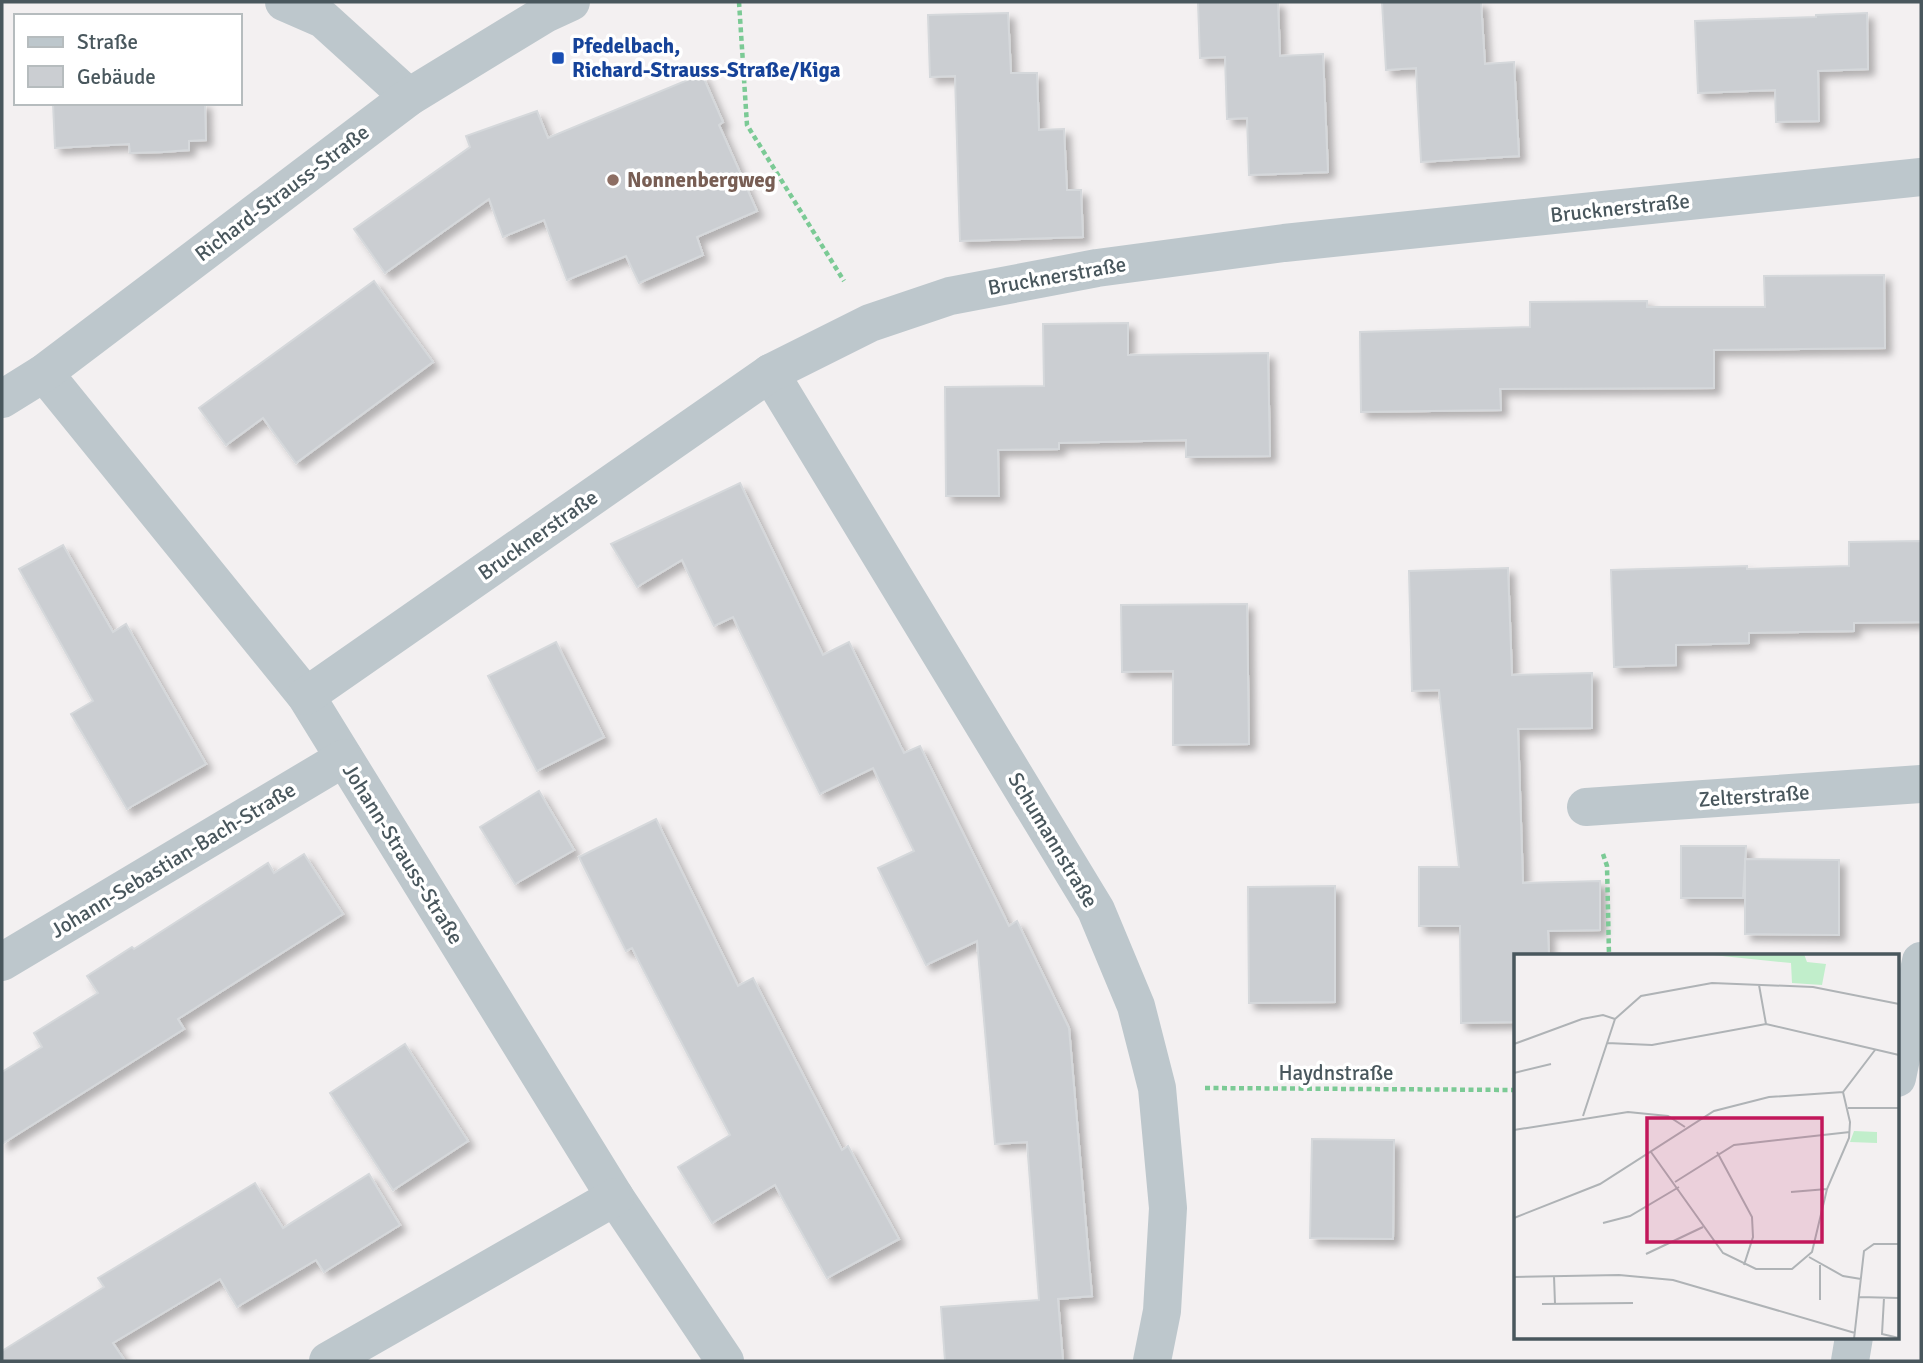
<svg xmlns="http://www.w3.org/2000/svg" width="1923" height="1363" font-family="Signika,sans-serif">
	<defs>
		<filter id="shadow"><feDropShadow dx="6" dy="6" stdDeviation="3.5" flood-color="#0004"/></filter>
	</defs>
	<rect width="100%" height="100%" fill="#f3f0f1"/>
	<g fill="#cbced2" stroke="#d5d8db" stroke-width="2" filter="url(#shadow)">
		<path d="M 1198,2 L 1278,2 L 1280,56 L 1323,54 L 1328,172 L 1249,175 L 1247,118 L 1227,119 L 1225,57 L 1200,58 Z"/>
		<path d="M 1382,2 L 1481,2 L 1485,64 L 1514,62 L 1519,156 L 1421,162 L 1416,68 L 1386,70 Z"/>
		<path d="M 1008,13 L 1011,73 L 1037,73 L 1039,130 L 1064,129 L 1067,190 L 1081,190 L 1083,237 L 960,241 L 955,76 L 930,77 L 928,15 Z"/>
		<path d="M 1867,13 L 1868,69 L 1818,71 L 1819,121 L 1776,122 L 1775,90 L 1698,93 L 1695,21 L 1816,17 L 1816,15 Z"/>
		<path d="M 702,74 L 723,122 L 719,125 L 757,211 L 697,237 L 703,255 L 639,283 L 626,256 L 567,280 L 544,220 L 503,237 L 489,199 L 385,273 L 354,229 L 470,147 L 466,136 L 537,111 L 548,138 Z"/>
		<path d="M 53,103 L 205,103 L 206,140 L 189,141 L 189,150 L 163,152 L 130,153 L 129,144 L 55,148 Z"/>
		<path d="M 1884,275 L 1885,348 L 1714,350 L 1714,388 L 1500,389 L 1501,410 L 1361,412 L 1360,332 L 1530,327 L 1530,302 L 1647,301 L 1647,307 L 1765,307 L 1764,276 Z"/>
		<path d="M 374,281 L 433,362 L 296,463 L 263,418 L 226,445 L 199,408 Z"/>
		<path d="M 1128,323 L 1128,355 L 1268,353 L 1270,456 L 1186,457 L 1186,440 L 1059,443 L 1059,449 L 998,450 L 999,496 L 946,496 L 945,387 L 1044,386 L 1043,324 Z"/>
		<path d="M 740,483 L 823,655 L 849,642 L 904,753 L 920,746 L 1009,926 L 1017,921 L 1069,1028 L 1092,1296 L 1058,1299 L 1063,1361 L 945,1361 L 941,1307 L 1039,1300 L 1027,1142 L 995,1144 L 977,941 L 926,965 L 878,868 L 914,851 L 873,768 L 820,794 L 733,617 L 714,626 L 682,560 L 637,587 L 611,544 Z"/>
		<path d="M 1921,541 L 1921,622 L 1854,623 L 1854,631 L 1749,633 L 1749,643 L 1676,645 L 1676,665 L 1614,667 L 1611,570 L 1747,566 L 1747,569 L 1849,566 L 1849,542 Z"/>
		<path d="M 63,545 L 113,632 L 126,624 L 206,764 L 127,809 L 71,714 L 93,701 L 19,569 Z"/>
		<path d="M 1508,568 L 1512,675 L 1592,673 L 1592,728 L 1518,729 L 1523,883 L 1600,881 L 1600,930 L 1548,931 L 1549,955 L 1515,955 L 1515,1022 L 1461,1023 L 1460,926 L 1419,926 L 1419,867 L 1459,867 L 1439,690 L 1412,691 L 1409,571 Z"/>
		<path d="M 1247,604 L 1249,744 L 1173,745 L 1173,671 L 1122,672 L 1121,605 Z"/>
		<path d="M 556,642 L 604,737 L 537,771 L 488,676 Z"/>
		<path d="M 539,791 L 574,850 L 515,884 L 480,827 Z"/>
		<path d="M 656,819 L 738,986 L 753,978 L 842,1150 L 848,1146 L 899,1239 L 827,1278 L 775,1185 L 712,1223 L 678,1167 L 730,1135 L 632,948 L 626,951 L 579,857 Z"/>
		<path d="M 1681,846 L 1746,846 L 1743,898 L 1681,898 Z"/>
		<path d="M 304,854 L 343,914 L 178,1019 L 184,1029 L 2,1144 L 2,1072 L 42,1047 L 34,1033 L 98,993 L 87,976 L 132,947 L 134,949 L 268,863 L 274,873 Z"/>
		<path d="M 1745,859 L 1839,860 L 1839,935 L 1745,934 Z"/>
		<path d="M 1335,886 L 1335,1002 L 1249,1003 L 1248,887 Z"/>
		<path d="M 405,1044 L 468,1141 L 393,1190 L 330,1093 Z"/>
		<path d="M 1312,1139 L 1394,1140 L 1393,1239 L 1310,1238 Z"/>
		<path d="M 369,1174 L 400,1225 L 324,1272 L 316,1260 L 237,1307 L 220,1279 L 113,1343 L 125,1361 L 2,1361 L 2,1351 L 104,1287 L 98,1278 L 255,1183 L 283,1228 Z"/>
	</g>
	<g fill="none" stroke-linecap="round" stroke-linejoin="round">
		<g stroke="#7bca95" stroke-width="4.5" stroke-dasharray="5 3.5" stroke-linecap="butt">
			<path d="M 739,2 L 747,125 L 844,281"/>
			<path d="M 1603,854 L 1607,866 L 1609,955"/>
			<path d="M 1205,1088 L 1515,1090"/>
		</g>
		<g stroke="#bdc7cc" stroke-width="38">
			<path d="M 284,2 L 323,19 L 409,97"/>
			<path d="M 44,373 L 306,696 L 615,1197 L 725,1361"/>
			<path d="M 770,373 L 1096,910 L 1136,1006 L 1157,1088 L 1168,1208 L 1162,1311 L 1152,1361"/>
			<path d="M 2,399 L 44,373 L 409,97 L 545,14 L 571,2"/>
			<path d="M 306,696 L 770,373 L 870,323 L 950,296 L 1097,268 L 1284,243 L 1921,177"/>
			<path d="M 1586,807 L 1921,784"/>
			<path d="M 2,962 L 344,758"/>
			<path d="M 1897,1078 L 1921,961"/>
			<path d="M 328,1361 L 615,1197"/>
			<path d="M 1850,1361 L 1854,1337"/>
		</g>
	</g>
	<rect fill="#1a4fb4" stroke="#fff" stroke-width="2.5" x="551" y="51" width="14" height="14" rx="3.5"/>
	<circle fill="#8d6e63" stroke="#fff" stroke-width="2.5" cx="613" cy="180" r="7"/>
	<g text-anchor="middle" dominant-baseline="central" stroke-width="7" stroke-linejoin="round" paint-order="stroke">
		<g font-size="21" font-weight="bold" fill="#164399" stroke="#fff" text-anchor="start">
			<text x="572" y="46">Pfedelbach,<tspan x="572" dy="24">Richard-Strauss-Straße/Kiga</tspan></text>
		</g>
		<g font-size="21" font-weight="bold" fill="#785e54" stroke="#fff" text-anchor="start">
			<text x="627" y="180">Nonnenbergweg</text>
		</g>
		<g font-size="21" fill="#49575d" stroke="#fff">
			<text transform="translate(282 193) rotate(-37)">Richard-Strauss-Straße</text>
			<text transform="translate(1620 208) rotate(-6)">Brucknerstraße</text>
			<text transform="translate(1057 276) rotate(-10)">Brucknerstraße</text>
			<text transform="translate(538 535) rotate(-35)">Brucknerstraße</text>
			<text transform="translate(1754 796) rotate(-4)">Zelterstraße</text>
			<text transform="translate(1053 840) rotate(59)">Schumannstraße</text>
			<text transform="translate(403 854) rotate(58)">Johann-Strauss-Straße</text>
			<text transform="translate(173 860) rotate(-31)">Johann-Sebastian-Bach-Straße</text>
			<text x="1336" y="1073">Haydnstraße</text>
		</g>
	</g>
	<g transform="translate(1514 954)">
		<rect width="385" height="385" fill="#f3f0f1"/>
		<path d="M 189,0 L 290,0 L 293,8 L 312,10 L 308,31 L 278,29 L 277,9 ZM 340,177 L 363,178 L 363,189 L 336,188 Z" fill="#c1eecb"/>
		<path fill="none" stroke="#afb3b6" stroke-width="2" d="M 245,31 L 252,70M 93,89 L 138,91 L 252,70 L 385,101M 0,90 L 68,65 L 89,61 L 101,65M 0,119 L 37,110M 334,154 L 385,154M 69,162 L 101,65 L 127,42 L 198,29 L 299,33 L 385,50M 0,176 L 114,158 L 154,162 L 171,173M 137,198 L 209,299 L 242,315 L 278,315 L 298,298 L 313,235 L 335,184 L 336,168 L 329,138M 203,198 L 238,263 L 239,283 L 230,311M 161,228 L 220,191 L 336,178M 277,238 L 313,235M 0,264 L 86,230 L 200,157 L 255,143 L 329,138 L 361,96M 89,269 L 116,262 L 165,233M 132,300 L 189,273M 295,303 L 329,322 L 347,325M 40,322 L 41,350M 0,323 L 105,321 L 159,326 L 341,379M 345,343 L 385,344M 370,344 L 368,380 L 385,384M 306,346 L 306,311M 28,350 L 119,349M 340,385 L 350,297 L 360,290 L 385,290"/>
		<path fill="#c2185b" fill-opacity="0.15" stroke="#c2185b" stroke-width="3.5" d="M 133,164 L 308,164 L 308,288 L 133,288 Z"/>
		<rect width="385" height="385" fill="none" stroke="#49575d" stroke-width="3.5"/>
	</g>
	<rect width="1923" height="1363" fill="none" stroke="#49575d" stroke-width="7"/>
	<rect x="14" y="14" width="228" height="91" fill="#ffffff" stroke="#b6bcbe" stroke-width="2"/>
	<rect x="28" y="37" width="35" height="10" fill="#bdc7cc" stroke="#b6bcbe" stroke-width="2"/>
	<text x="77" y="49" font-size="21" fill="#49575d">Straße</text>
	<rect x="28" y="66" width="35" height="21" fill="#cbced2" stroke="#b6bcbe" stroke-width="2"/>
	<text x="77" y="84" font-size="21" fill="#49575d">Gebäude</text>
</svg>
